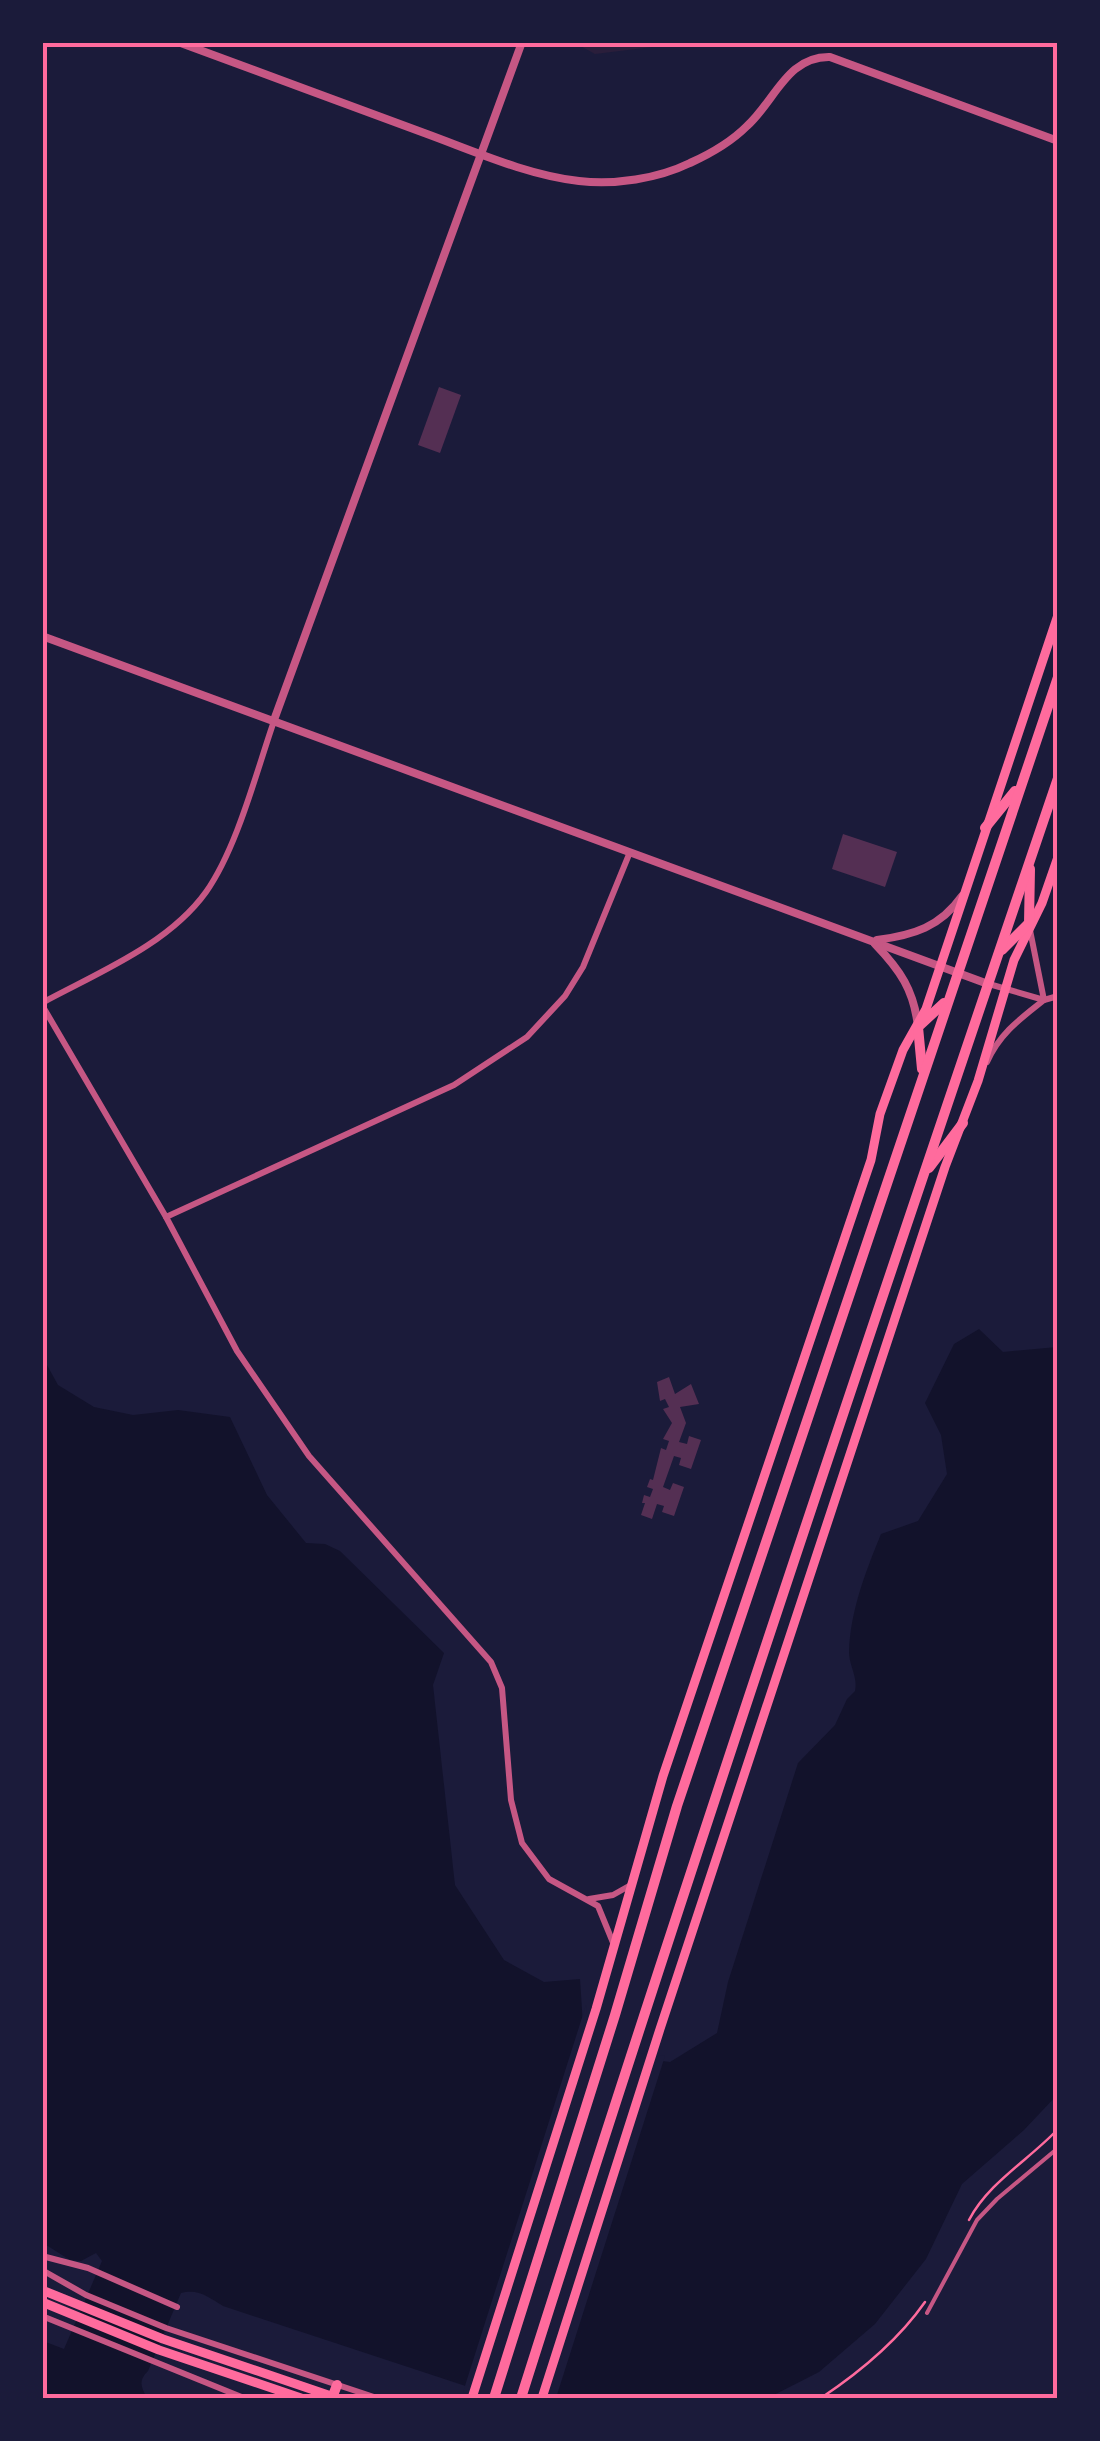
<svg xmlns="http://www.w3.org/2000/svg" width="1100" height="2441" font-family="Inter,sans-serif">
	<rect width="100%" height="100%" fill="#1b1b3a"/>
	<path fill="#2a1e3b" d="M 575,43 L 667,43 L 661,46 L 595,54 Z"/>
	<path fill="#12122b" d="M 979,1329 L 1003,1352 L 1057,1347 L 1057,2095 L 1024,2130 L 962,2184 L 926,2259 L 875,2324 L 819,2372 L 768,2398 L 502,2398 L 223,2306 C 210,2298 198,2288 181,2293 L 148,2371 C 138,2381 141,2387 147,2398 L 43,2398 L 43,2341 L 64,2349 L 102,2261 L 96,2253 L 81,2261 L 70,2260 L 43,2243 L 42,1356 L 58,1385 L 94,1407 L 133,1415 L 178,1410 L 230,1417 L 267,1495 L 306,1543 L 325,1544 L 340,1551 L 444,1653 L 433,1685 L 455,1885 L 504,1960 L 544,1982 L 580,1979 L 583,2025 L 600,2053 L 670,2062 L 717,2033 L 728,1982 L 798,1763 L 835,1725 L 847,1699 L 855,1691 C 858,1676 849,1666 849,1652 C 850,1611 866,1571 881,1534 L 918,1521 L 947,1474 L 941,1435 L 925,1403 L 954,1344 Z"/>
	<path fill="#1b1b3a" d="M 586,2005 L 588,2023 L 603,2048 L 665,2056 L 556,2398 L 484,2398 L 463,2392 Z"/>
	<g fill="#542f53">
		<path d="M 439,387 L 461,395 L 440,453 L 418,445 Z"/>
		<path d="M 843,834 L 897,852 L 885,887 L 832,869 Z"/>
		<path d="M 669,1377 L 675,1394 L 691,1384 L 699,1404 L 680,1407 L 686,1423 L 679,1442 L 687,1444 L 689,1436 L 701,1440 L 691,1469 L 679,1465 L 681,1458 L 674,1456 L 663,1487 L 670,1490 L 673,1483 L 684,1487 L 674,1516 L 662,1512 L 664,1506 L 657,1504 L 652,1519 L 641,1515 L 645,1503 L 642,1503 L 644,1495 L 650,1497 L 653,1489 L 647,1487 L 650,1479 L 653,1480 L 661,1448 L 666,1450 L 669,1441 L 663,1439 L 672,1423 L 663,1409 L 669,1407 L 665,1399 L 660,1401 L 657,1382 Z"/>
	</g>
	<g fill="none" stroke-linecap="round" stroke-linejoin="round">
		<g stroke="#ff6b9d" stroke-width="2.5">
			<path d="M 969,2220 C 989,2182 1029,2160 1058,2129"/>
			<path d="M 821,2398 C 860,2372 897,2342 925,2302"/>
		</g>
		<path stroke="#c65784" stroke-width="4" d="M 927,2313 L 977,2220 L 997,2199 L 1058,2148"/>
		<g stroke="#c65784" stroke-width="6">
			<path d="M 989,984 L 1044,1000 L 1058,996"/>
			<path d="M 42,1003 C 97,973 168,945 206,892 C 237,848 256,773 274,721"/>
			<path d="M 42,1005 L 166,1217 L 237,1351 L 309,1456 L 491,1662 L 502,1688 L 511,1800 L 522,1843 L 549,1879 L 598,1906 L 614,1945"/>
			<path d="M 987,1062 C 1000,1033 1020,1019 1044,1000 L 1030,930"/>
			<path d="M 166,1217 L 454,1085 L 527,1037 L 565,996 L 583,967 L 630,852"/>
			<path d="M 589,1899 L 613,1895 L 629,1886"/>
			<path d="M 42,2256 L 88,2268 L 177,2307"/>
			<path d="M 42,2270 L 86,2295 L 166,2328 L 377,2398"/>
			<path d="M 42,2316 L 244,2398"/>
		</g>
		<g stroke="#c65784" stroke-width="8">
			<path d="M 178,42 C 261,73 344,103 427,134 C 476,152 527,175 579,181 C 615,185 657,179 690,163 C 710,154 731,142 747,126 C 775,101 787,56 830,57 L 1058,141"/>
			<path d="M 42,636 L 988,984"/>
			<path d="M 274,720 L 522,42"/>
			<path d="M 877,940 C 914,935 940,927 962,896"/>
			<path d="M 875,944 C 900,970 914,990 918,1027"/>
		</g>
		<g stroke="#ff6b9d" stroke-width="9">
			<path d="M 42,2290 L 163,2339 L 337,2398"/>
			<path d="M 42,2302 L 159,2350 L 301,2398"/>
			<path d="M 472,2398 L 596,2009 L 663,1776 L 871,1160 L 880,1114 L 903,1050 L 926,1009 L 1058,615"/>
			<path d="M 542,2398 L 660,2029 L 945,1167 L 978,1081 L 1014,960 L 1042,903 L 1058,857"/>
		</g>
		<g stroke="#ff6b9d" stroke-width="10">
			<path d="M 985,828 L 1015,791"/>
			<path d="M 1002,950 L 1029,923 L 1030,869"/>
			<path d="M 922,1069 L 918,1027 L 944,1003"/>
			<path d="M 929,1168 L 963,1123"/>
			<path d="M 332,2398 L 337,2385"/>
			<path d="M 494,2398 L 615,2015 L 677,1806 L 1058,677"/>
			<path d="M 521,2398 C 693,1856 875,1317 1058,778"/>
		</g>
	</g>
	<rect width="1100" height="2441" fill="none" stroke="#1b1b3a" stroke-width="90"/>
	<rect x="45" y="45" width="1010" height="2351" fill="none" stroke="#ff6b9d" stroke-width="4"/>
</svg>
